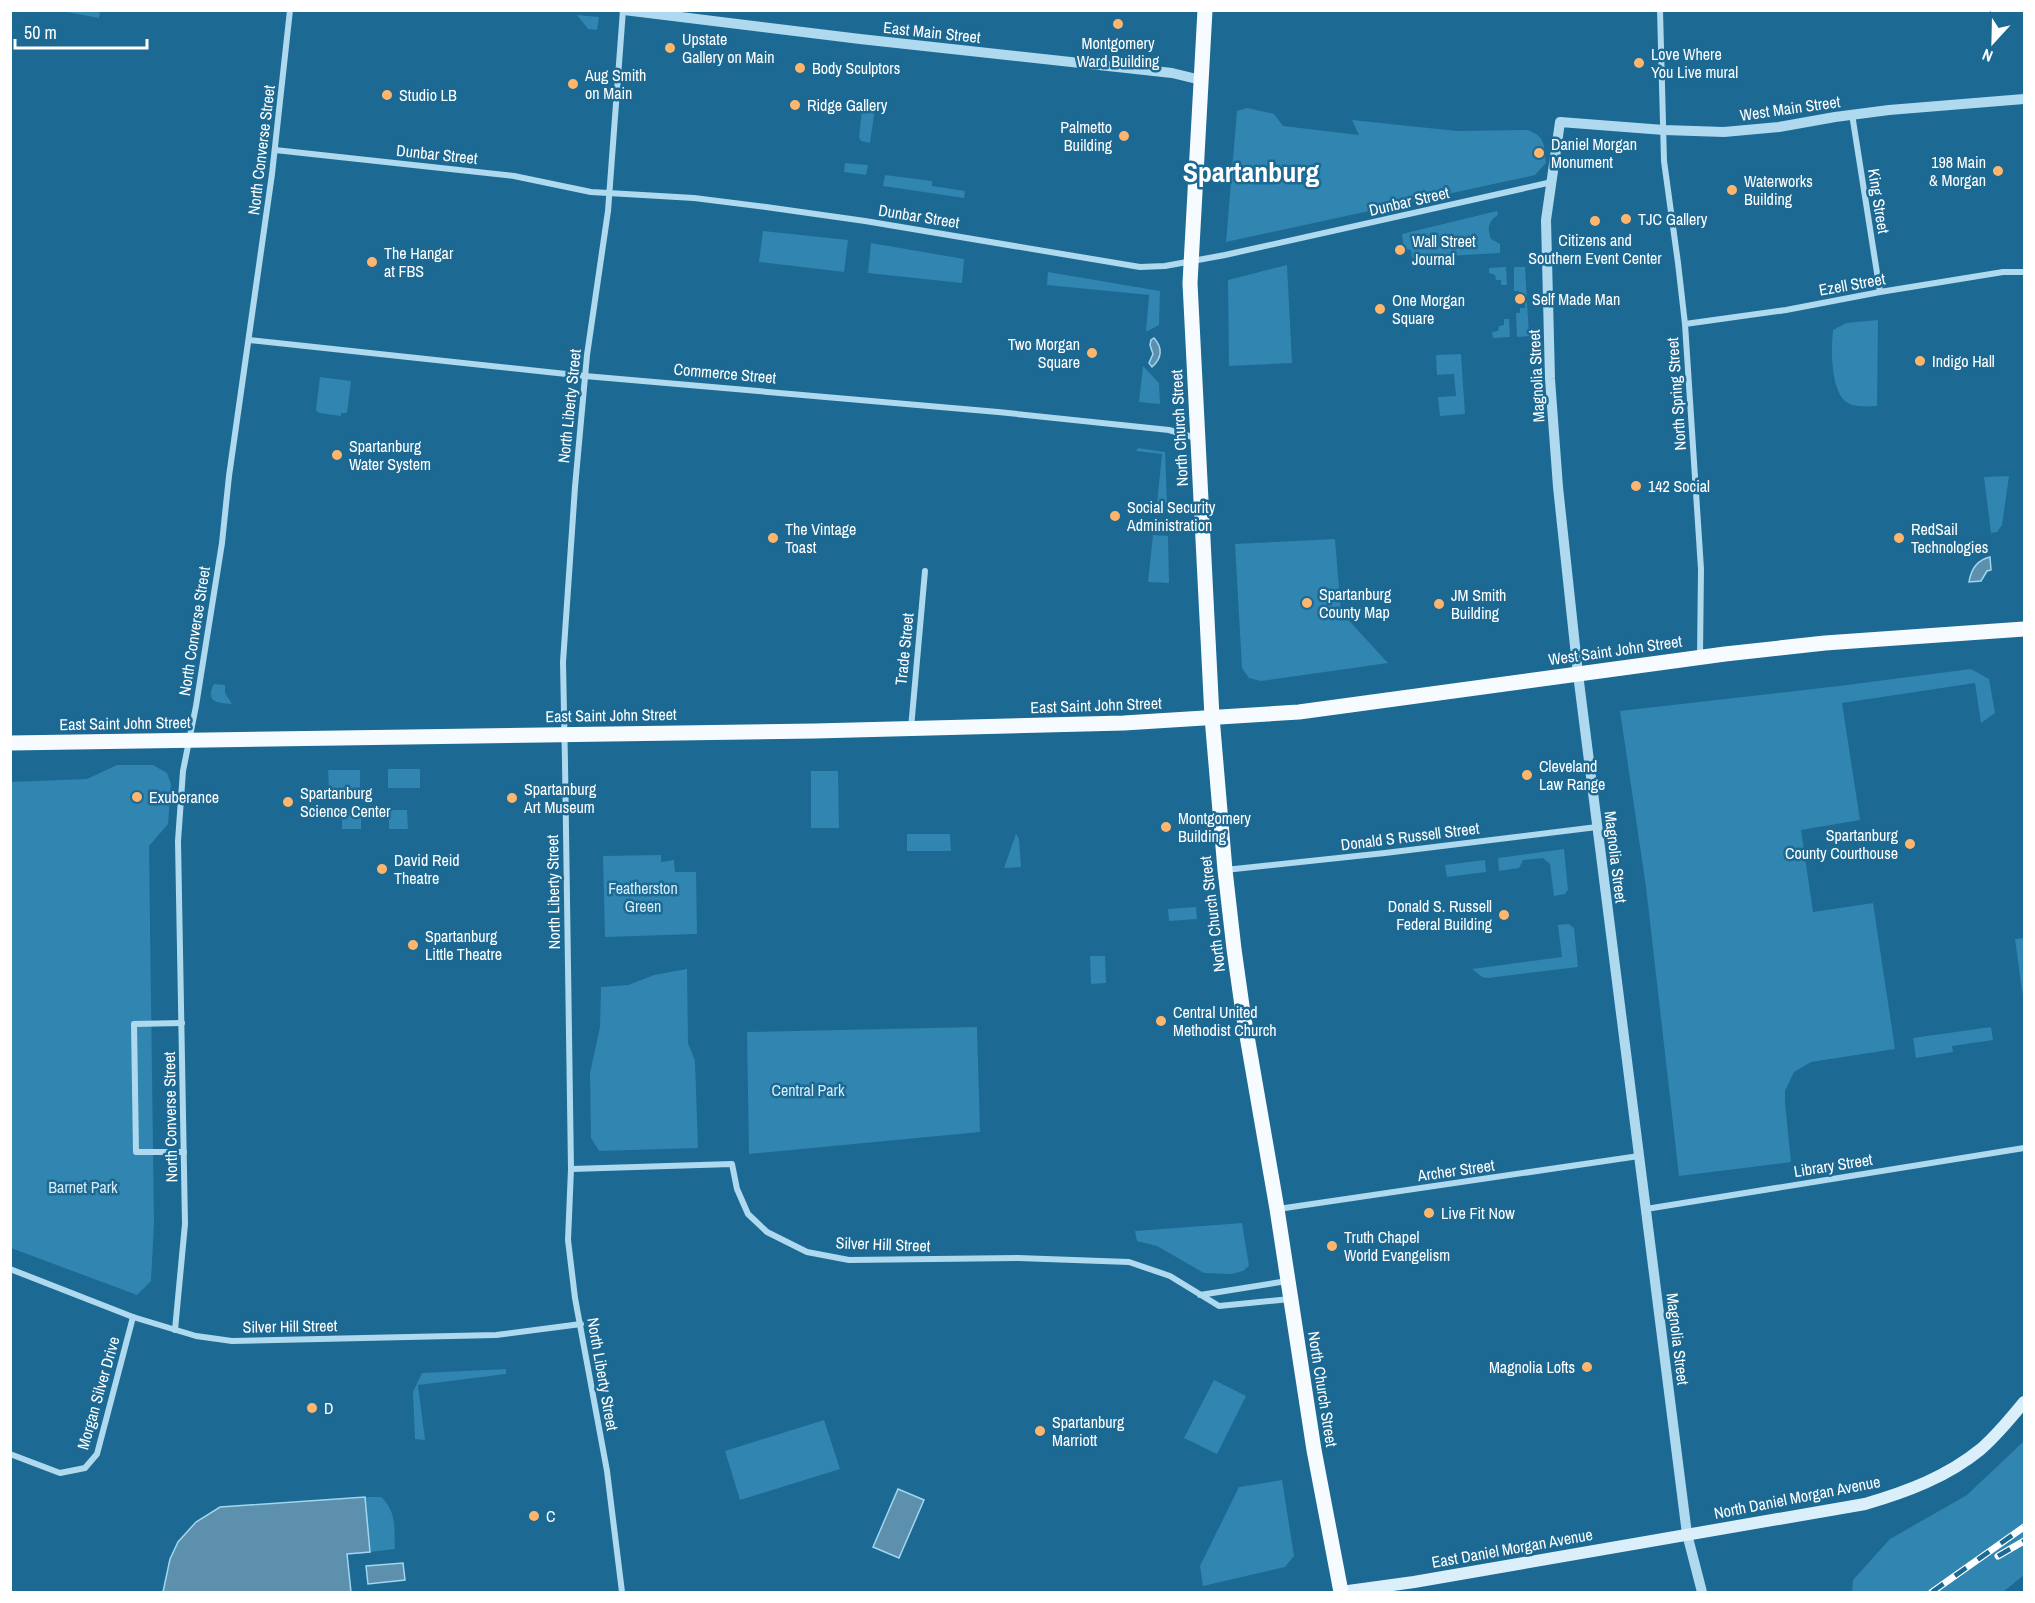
<svg xmlns="http://www.w3.org/2000/svg" width="2035" height="1603" font-family="'Archivo Narrow',sans-serif">
	<rect width="100%" height="100%" fill="#1c6993"/>
	<g fill="#3085b1">
		<path d="M 61,11 L 100,10 L 100,11 L 99,18 Z"/>
		<path d="M 577,15 L 599,17 L 597,30 L 588,29 Z"/>
		<path d="M 866,99 L 876,101 L 870,143 L 861,141 L 859,137 L 863,102 Z"/>
		<path d="M 1247,108 L 1274,114 L 1283,126 L 1359,135 L 1352,120 L 1457,131 L 1528,130 C 1546,137 1544,145 1546,163 L 1535,175 L 1226,242 L 1237,111 Z"/>
		<path d="M 845,163 L 868,165 L 866,175 L 844,172 Z"/>
		<path d="M 885,175 L 932,181 L 932,186 L 965,191 L 964,198 L 883,186 Z"/>
		<path d="M 1497,211 L 1498,215 C 1488,221 1487,229 1491,239 L 1500,244 L 1500,253 L 1412,258 L 1411,250 L 1404,249 L 1402,234 Z"/>
		<path d="M 763,231 L 848,240 L 844,272 L 759,262 Z"/>
		<path d="M 871,243 L 964,259 L 962,283 L 868,273 Z"/>
		<path d="M 1287,265 L 1292,363 L 1229,366 L 1228,280 Z"/>
		<path d="M 1506,267 L 1507,285 L 1501,285 L 1501,280 L 1496,280 L 1495,275 L 1489,273 L 1489,268 Z"/>
		<path d="M 1514,267 L 1525,267 L 1529,336 L 1517,337 L 1516,313 L 1520,313 L 1520,308 L 1525,308 L 1525,295 L 1519,294 L 1519,291 L 1514,291 Z"/>
		<path d="M 1048,272 L 1160,291 L 1159,325 L 1146,332 L 1149,295 L 1047,285 Z"/>
		<path d="M 1504,319 L 1509,319 L 1510,337 L 1493,338 L 1492,332 L 1498,331 L 1499,326 L 1504,325 Z"/>
		<path d="M 1878,320 L 1877,406 C 1868,406 1857,408 1848,403 C 1830,393 1831,347 1833,330 L 1846,323 Z"/>
		<path d="M 1461,354 L 1465,414 L 1440,416 L 1438,397 L 1456,396 L 1454,374 L 1437,375 L 1436,355 Z"/>
		<path d="M 1143,366 L 1159,383 L 1160,404 L 1139,402 Z"/>
		<path d="M 320,377 L 351,381 L 347,413 L 341,413 L 341,416 L 319,413 L 316,410 Z"/>
		<path d="M 1138,448 L 1165,452 L 1167,504 L 1157,504 L 1162,454 L 1136,451 Z"/>
		<path d="M 2009,476 L 2002,525 L 1997,532 L 1991,533 L 1984,477 Z"/>
		<path d="M 1153,535 L 1168,536 L 1169,583 L 1148,582 Z"/>
		<path d="M 1335,539 L 1341,612 L 1388,663 L 1261,681 L 1249,678 L 1242,668 L 1235,544 Z"/>
		<path d="M 1971,669 L 1989,679 L 1995,713 L 1981,723 L 1975,683 L 1842,703 L 1860,820 L 1801,830 L 1813,912 L 1873,903 L 1895,1049 L 1811,1062 L 1794,1072 L 1785,1091 L 1785,1103 L 1791,1162 L 1679,1176 L 1646,887 L 1620,711 L 1839,686 Z"/>
		<path d="M 214,684 L 225,685 L 225,693 L 232,704 C 219,703 204,703 214,684 Z"/>
		<path d="M 117,765 L 153,765 L 167,773 L 171,784 L 168,824 L 149,846 L 154,1223 L 151,1281 L 137,1295 L 11,1248 L 10,782 L 87,779 Z"/>
		<rect x="388" y="769" width="32" height="19"/>
		<path d="M 328,770 L 360,770 L 360,788 L 329,789 Z"/>
		<path d="M 811,771 L 838,771 L 839,828 L 811,828 Z"/>
		<path d="M 389,810 L 407,810 L 408,829 L 389,829 Z"/>
		<rect x="342" y="811" width="19" height="18"/>
		<path d="M 907,834 L 950,834 L 951,851 L 907,851 Z"/>
		<path d="M 1016,834 L 1019,839 L 1021,867 L 1004,868 Z"/>
		<path d="M 1564,849 L 1568,890 L 1565,894 L 1554,896 L 1550,864 L 1543,858 L 1523,860 L 1519,868 L 1499,871 L 1498,858 Z"/>
		<path d="M 661,855 L 661,862 L 674,860 L 675,872 L 696,872 L 697,934 L 605,937 L 603,856 Z"/>
		<path d="M 1485,860 L 1486,872 L 1447,877 L 1445,865 Z"/>
		<path d="M 1196,907 L 1197,919 L 1169,921 L 1168,909 Z"/>
		<path d="M 1569,924 L 1574,928 L 1578,967 L 1488,978 L 1482,977 L 1472,969 L 1562,957 L 1558,925 Z"/>
		<path d="M 2024,938 L 2024,1005 L 2015,939 Z"/>
		<path d="M 1090,956 L 1105,956 L 1106,983 L 1091,984 Z"/>
		<path d="M 687,969 L 688,1043 L 695,1061 L 698,1148 L 599,1151 L 591,1138 L 590,1073 L 600,1027 L 601,987 L 628,985 L 654,975 Z"/>
		<path d="M 977,1027 L 980,1132 L 749,1154 L 747,1032 Z"/>
		<path d="M 1991,1027 L 1993,1040 L 1952,1046 L 1953,1052 L 1916,1058 L 1913,1038 Z"/>
		<path d="M 1242,1223 L 1249,1266 L 1243,1271 L 1231,1274 L 1204,1273 L 1157,1246 L 1137,1241 L 1135,1231 Z"/>
		<path d="M 506,1369 L 506,1374 L 418,1385 L 425,1440 L 415,1439 L 413,1392 L 422,1373 Z"/>
		<path d="M 1214,1380 L 1246,1396 L 1217,1454 L 1184,1438 Z"/>
		<path d="M 824,1420 L 840,1469 L 740,1500 L 725,1451 Z"/>
		<path d="M 2024,1441 L 2024,1575 L 2003,1592 L 1852,1592 L 1853,1580 L 1890,1539 L 1967,1495 Z"/>
		<path d="M 1282,1480 L 1294,1556 L 1285,1567 L 1203,1586 L 1200,1566 L 1239,1487 Z"/>
		<path d="M 365,1497 L 381,1497 C 397,1511 394,1529 395,1549 L 370,1552 Z"/>
	</g>
	<g fill="#5c90ac" stroke="#a1d6f1" stroke-width="1.5">
		<path d="M 1154,338 C 1163,348 1162,358 1152,367 L 1149,363 L 1153,354 L 1150,345 L 1151,340 Z"/>
		<path d="M 1990,557 L 1991,570 L 1987,571 L 1981,581 L 1969,582 C 1971,569 1977,560 1990,557 Z"/>
		<path d="M 898,1489 L 924,1500 L 899,1558 L 873,1547 Z"/>
		<path d="M 365,1497 L 370,1552 L 347,1554 L 351,1592 L 163,1592 L 170,1559 L 178,1542 L 196,1522 L 220,1507 Z"/>
		<path d="M 403,1563 L 405,1580 L 368,1584 L 366,1566 Z"/>
	</g>
	<g fill="none" stroke-linecap="round" stroke-linejoin="round">
		<g stroke="#aed9ef" stroke-width="6">
			<path d="M 1660,10 L 1664,161 L 1678,263 L 1685,324 L 1701,569 L 1700,656"/>
			<path d="M 1852,114 L 1880,292"/>
			<path d="M 275,150 L 514,176 L 591,192 L 694,198 L 766,207 L 865,221 L 1140,267 L 1165,266 L 1225,255 L 1552,182"/>
			<path d="M 1685,324 L 1786,310 L 1880,292 L 2003,272 L 2024,272"/>
			<path d="M 249,340 L 585,376 L 998,412 L 1169,430 L 1196,438"/>
			<path d="M 911,728 L 925,571"/>
			<path d="M 1225,870 L 1385,853 L 1597,827"/>
			<path d="M 182,1023 L 134,1024 L 136,1152 L 184,1152"/>
			<path d="M 571,1169 L 732,1164 L 737,1189 L 748,1214 L 767,1232 L 807,1252 L 849,1260 L 1018,1258 L 1129,1262 L 1170,1276 L 1219,1306 L 1290,1299"/>
			<path d="M 1278,1209 L 1639,1156"/>
			<path d="M 1646,1209 L 2024,1148"/>
			<path d="M 10,1269 L 133,1317 L 196,1336 L 232,1341 L 496,1335 L 581,1324"/>
			<path d="M 1200,1295 L 1287,1281"/>
			<path d="M 175,1330 L 185,1224 L 178,841 L 183,771 L 196,706 L 222,543 L 229,476 L 272,174 L 290,10"/>
			<path d="M 10,1454 L 60,1473 L 85,1468 L 97,1454 L 133,1317"/>
			<path d="M 622,1592 L 607,1471 L 575,1298 L 568,1240 L 571,1169 L 565,763 L 563,662 L 575,487 L 587,355 L 608,211 L 623,10"/>
		</g>
		<g stroke="#aed9ef" stroke-width="10">
			<path d="M 624,10 L 860,39 L 1172,73 L 1201,80"/>
			<path d="M 1702,1592 L 1687,1534 L 1578,674 L 1558,487 L 1550,379 L 1546,220 L 1560,122 L 1664,130 L 1724,132 L 1779,127 L 1835,117 L 1889,110 L 2024,99"/>
		</g>
		<path stroke="#dbeffb" stroke-width="12" d="M 1341,1592 L 1414,1582 L 1865,1504 C 1906,1492 1947,1477 1981,1449 C 1997,1435 2011,1418 2024,1402"/>
		<g stroke="#f6fbff" stroke-width="15">
			<path d="M 1205,10 L 1190,283 L 1212,717 L 1225,870 L 1234,949 L 1243,1013 L 1277,1209 L 1314,1450 L 1341,1592"/>
			<path d="M 10,743 L 815,731 L 1124,723 L 1299,712 L 1725,654 L 1825,643 L 2024,629"/>
		</g>
		<defs>
			<g id="rail">
				<path d="M 1998,1556 L 2024,1541"/>
				<path d="M 1932,1592 L 2024,1527"/>
			</g>
		</defs>
		<use href="#rail" stroke="#fff" stroke-width="7"/>
		<use href="#rail" stroke="#1c6993" stroke-width="4.5" stroke-dasharray="14" stroke-linecap="butt"/>
	</g>
	<g fill="#ffb66c" stroke="#1c6993" stroke-width="2">
		<circle cx="1118" cy="24" r="6"/>
		<circle cx="670" cy="48" r="6"/>
		<circle cx="1639" cy="63" r="6"/>
		<circle cx="800" cy="68" r="6"/>
		<circle cx="573" cy="84" r="6"/>
		<circle cx="387" cy="95" r="6"/>
		<circle cx="795" cy="105" r="6"/>
		<circle cx="1124" cy="136" r="6"/>
		<circle cx="1539" cy="153" r="6"/>
		<circle cx="1998" cy="171" r="6"/>
		<circle cx="1732" cy="190" r="6"/>
		<circle cx="1626" cy="219" r="6"/>
		<circle cx="1595" cy="221" r="6"/>
		<circle cx="1400" cy="250" r="6"/>
		<circle cx="372" cy="262" r="6"/>
		<circle cx="1520" cy="299" r="6"/>
		<circle cx="1380" cy="309" r="6"/>
		<circle cx="1092" cy="353" r="6"/>
		<circle cx="1920" cy="361" r="6"/>
		<circle cx="337" cy="455" r="6"/>
		<circle cx="1636" cy="486" r="6"/>
		<circle cx="1115" cy="516" r="6"/>
		<circle cx="773" cy="538" r="6"/>
		<circle cx="1899" cy="538" r="6"/>
		<circle cx="1307" cy="603" r="6"/>
		<circle cx="1439" cy="604" r="6"/>
		<circle cx="1527" cy="775" r="6"/>
		<circle cx="137" cy="797" r="6"/>
		<circle cx="512" cy="798" r="6"/>
		<circle cx="288" cy="802" r="6"/>
		<circle cx="1166" cy="827" r="6"/>
		<circle cx="1910" cy="844" r="6"/>
		<circle cx="382" cy="869" r="6"/>
		<circle cx="1504" cy="915" r="6"/>
		<circle cx="413" cy="945" r="6"/>
		<circle cx="1161" cy="1021" r="6"/>
		<circle cx="1429" cy="1213" r="6"/>
		<circle cx="1332" cy="1246" r="6"/>
		<circle cx="1587" cy="1367" r="6"/>
		<circle cx="312" cy="1408" r="6"/>
		<circle cx="1040" cy="1431" r="6"/>
		<circle cx="534" cy="1516" r="6"/>
	</g>
	<g text-anchor="middle" dominant-baseline="central" stroke-width="5" stroke-linejoin="round" paint-order="stroke">
		<g font-size="16" fill="#fff" stroke="#1c6993">
			<text transform="translate(932 32) rotate(6)">East Main Street</text>
			<text transform="translate(1790 108) rotate(-8)">West Main Street</text>
			<text transform="translate(261 150) rotate(-83)">North Converse Street</text>
			<text transform="translate(437 154) rotate(6)">Dunbar Street</text>
			<text transform="translate(1409 201) rotate(-13)">Dunbar Street</text>
			<text transform="translate(1879 201) rotate(81)">King Street</text>
			<text transform="translate(919 216) rotate(9)">Dunbar Street</text>
			<text transform="translate(1852 284) rotate(-10)">Ezell Street</text>
			<text transform="translate(725 373) rotate(5)">Commerce Street</text>
			<text transform="translate(1536 376) rotate(-93)">Magnolia Street</text>
			<text transform="translate(1676 394) rotate(-94)">North Spring Street</text>
			<text transform="translate(569 406) rotate(-84)">North Liberty Street</text>
			<text transform="translate(1179 428) rotate(-93)">North Church Street</text>
			<text transform="translate(194 631) rotate(-81)">North Converse Street</text>
			<text transform="translate(904 649) rotate(-84)">Trade Street</text>
			<text transform="translate(1615 650) rotate(-8)">West Saint John Street</text>
			<text transform="translate(1096 705) rotate(-2)">East Saint John Street</text>
			<text transform="translate(611 715) rotate(-1)">East Saint John Street</text>
			<text transform="translate(125 723) rotate(-1)">East Saint John Street</text>
			<text transform="translate(1410 836) rotate(-7)">Donald S Russell Street</text>
			<text transform="translate(1616 857) rotate(83)">Magnolia Street</text>
			<text transform="translate(553 892) rotate(-91)">North Liberty Street</text>
			<text transform="translate(1212 914) rotate(-97)">North Church Street</text>
			<text transform="translate(170 1117) rotate(-91)">North Converse Street</text>
			<text transform="translate(1833 1165) rotate(-9)">Library Street</text>
			<text transform="translate(1456 1170) rotate(-8)">Archer Street</text>
			<text transform="translate(883 1244) rotate(2)">Silver Hill Street</text>
			<text transform="translate(290 1326) rotate(-1)">Silver Hill Street</text>
			<text transform="translate(1678 1339) rotate(83)">Magnolia Street</text>
			<text transform="translate(603 1374) rotate(80)">North Liberty Street</text>
			<text transform="translate(1323 1389) rotate(81)">North Church Street</text>
			<text transform="translate(98 1393) rotate(-74)">Morgan Silver Drive</text>
			<text transform="translate(1797 1497) rotate(-11)">North Daniel Morgan Avenue</text>
			<text transform="translate(1512 1548) rotate(-10)">East Daniel Morgan Avenue</text>
		</g>
		<g font-size="16" fill="#fff" stroke="#1c6993" text-anchor="start">
			<text x="682" y="39">Upstate<tspan x="682" dy="18">Gallery on Main</tspan></text>
			<text x="1118" y="43" text-anchor="middle">Montgomery<tspan x="1118" dy="18">Ward Building</tspan></text>
			<text x="1651" y="54">Love Where<tspan x="1651" dy="18">You Live mural</tspan></text>
			<text x="812" y="68">Body Sculptors</text>
			<text x="585" y="75">Aug Smith<tspan x="585" dy="18">on Main</tspan></text>
			<text x="399" y="95">Studio LB</text>
			<text x="807" y="105">Ridge Gallery</text>
			<text x="1112" y="127" text-anchor="end">Palmetto<tspan x="1112" dy="18">Building</tspan></text>
			<text x="1551" y="144">Daniel Morgan<tspan x="1551" dy="18">Monument</tspan></text>
			<text x="1986" y="162" text-anchor="end">198 Main<tspan x="1986" dy="18">&amp; Morgan</tspan></text>
			<text x="1744" y="181">Waterworks<tspan x="1744" dy="18">Building</tspan></text>
			<text x="1638" y="219">TJC Gallery</text>
			<text x="1595" y="240" text-anchor="middle">Citizens and<tspan x="1595" dy="18">Southern Event Center</tspan></text>
			<text x="1412" y="241">Wall Street<tspan x="1412" dy="18">Journal</tspan></text>
			<text x="384" y="253">The Hangar<tspan x="384" dy="18">at FBS</tspan></text>
			<text x="1532" y="299">Self Made Man</text>
			<text x="1392" y="300">One Morgan<tspan x="1392" dy="18">Square</tspan></text>
			<text x="1080" y="344" text-anchor="end">Two Morgan<tspan x="1080" dy="18">Square</tspan></text>
			<text x="1932" y="361">Indigo Hall</text>
			<text x="349" y="446">Spartanburg<tspan x="349" dy="18">Water System</tspan></text>
			<text x="1648" y="486">142 Social</text>
			<text x="1127" y="507">Social Security<tspan x="1127" dy="18">Administration</tspan></text>
			<text x="785" y="529">The Vintage<tspan x="785" dy="18">Toast</tspan></text>
			<text x="1911" y="529">RedSail<tspan x="1911" dy="18">Technologies</tspan></text>
			<text x="1319" y="594">Spartanburg<tspan x="1319" dy="18">County Map</tspan></text>
			<text x="1451" y="595">JM Smith<tspan x="1451" dy="18">Building</tspan></text>
			<text x="1539" y="766">Cleveland<tspan x="1539" dy="18">Law Range</tspan></text>
			<text x="524" y="789">Spartanburg<tspan x="524" dy="18">Art Museum</tspan></text>
			<text x="300" y="793">Spartanburg<tspan x="300" dy="18">Science Center</tspan></text>
			<text x="149" y="797">Exuberance</text>
			<text x="1178" y="818">Montgomery<tspan x="1178" dy="18">Building</tspan></text>
			<text x="1898" y="835" text-anchor="end">Spartanburg<tspan x="1898" dy="18">County Courthouse</tspan></text>
			<text x="394" y="860">David Reid<tspan x="394" dy="18">Theatre</tspan></text>
			<text x="1492" y="906" text-anchor="end">Donald S. Russell<tspan x="1492" dy="18">Federal Building</tspan></text>
			<text x="425" y="936">Spartanburg<tspan x="425" dy="18">Little Theatre</tspan></text>
			<text x="1173" y="1012">Central United<tspan x="1173" dy="18">Methodist Church</tspan></text>
			<text x="1441" y="1213">Live Fit Now</text>
			<text x="1344" y="1237">Truth Chapel<tspan x="1344" dy="18">World Evangelism</tspan></text>
			<text x="1575" y="1367" text-anchor="end">Magnolia Lofts</text>
			<text x="324" y="1408">D</text>
			<text x="1052" y="1422">Spartanburg<tspan x="1052" dy="18">Marriott</tspan></text>
			<text x="546" y="1516">C</text>
		</g>
		<g font-size="16" fill="#d4edfa" stroke="#1c6993">
			<text x="643" y="888">Featherston<tspan x="643" dy="18">Green</tspan></text>
			<text x="808" y="1090">Central Park</text>
			<text x="83" y="1187">Barnet Park</text>
		</g>
		<g font-size="28" font-weight="bold" fill="#fff" stroke="#1c6993">
			<text x="1251" y="172">Spartanburg</text>
		</g>
	</g>
	<rect width="2035" height="1603" fill="none" stroke="#ffffff" stroke-width="24"/>
	<g transform="translate(1993 42) rotate(202)" stroke="#1c6993" stroke-width="4.5" paint-order="stroke">
	<path d="M0-4.5L10 22L0 15L-10 22Z" fill="#ffffff"/>
	<text y="-9" font-size="16" font-weight="bold" text-anchor="middle" fill="#ffffff">N</text>
	</g>
	<path d="M15 39v9h132v-9" fill="none" stroke="#ffffff" stroke-width="3"/>
	<text x="24" y="39" font-size="18" fill="#ffffff" stroke="#1c6993" stroke-width="4.5" paint-order="stroke">50 m</text>
</svg>
